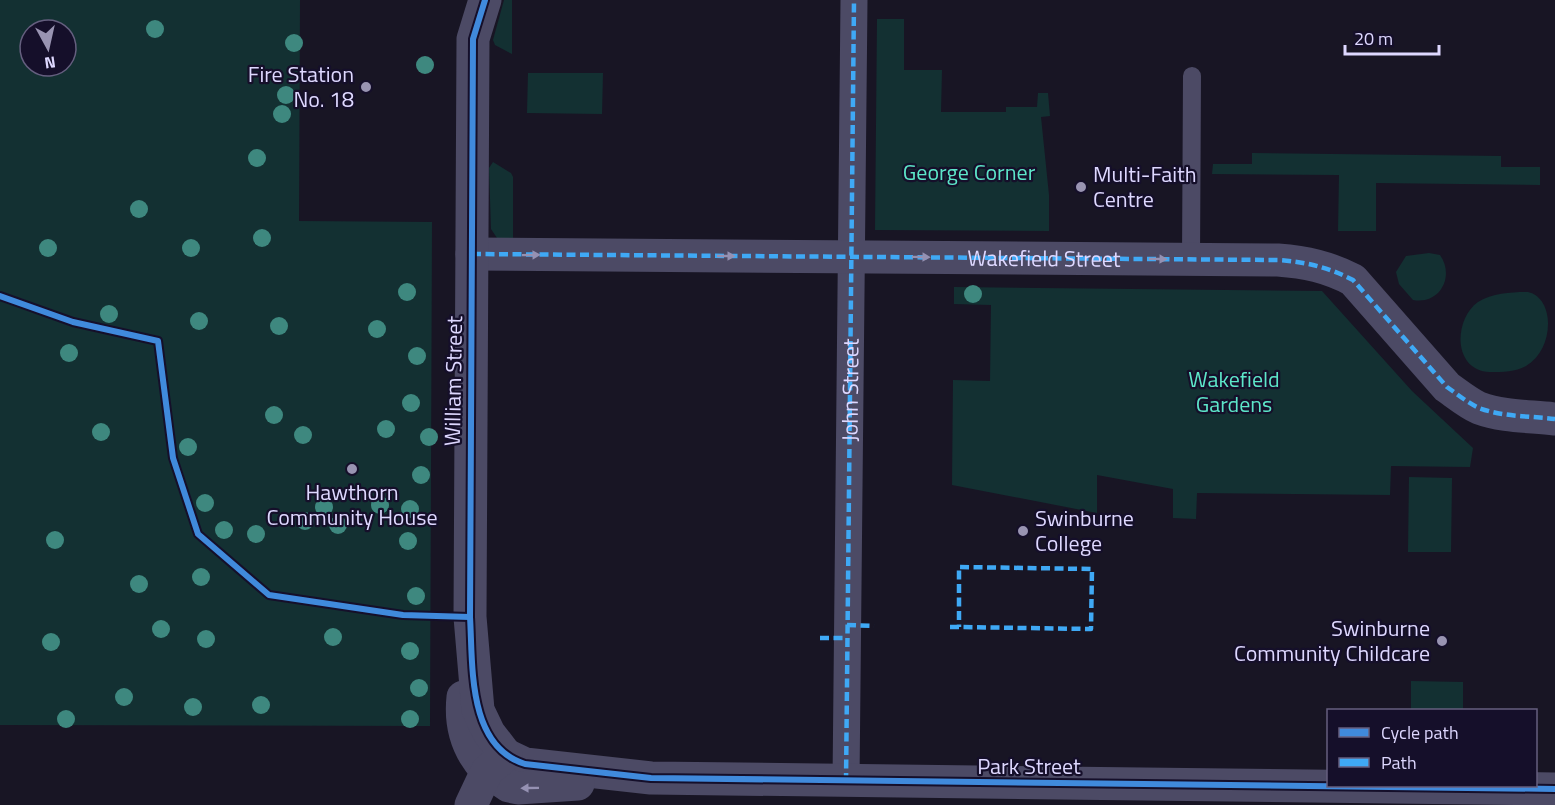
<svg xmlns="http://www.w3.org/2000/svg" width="1555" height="805" font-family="'Titillium Web',sans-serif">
	<rect width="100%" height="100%" fill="#181524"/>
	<g fill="#133032" fill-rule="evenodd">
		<path d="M 0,0 L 300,0 L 299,221 L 432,222 L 430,726 L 0,725 ZM 30,30 L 66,30 L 66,66 L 30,66 Z"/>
		<path d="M 504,0 L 512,0 L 512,54 L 495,45 L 493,40 Z"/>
		<path d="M 877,19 L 904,19 L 904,70 L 942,70 L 941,112 L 1006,112 L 1006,107 L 1037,107 L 1038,93 L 1048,93 L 1050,116 L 1041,117 L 1049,195 L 1049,231 L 875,230 Z"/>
		<path d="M 528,73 L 603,73 L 602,114 L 527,113 Z"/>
		<path d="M 1252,153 L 1501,156 L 1501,167 L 1540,167 L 1540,185 L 1376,183 L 1376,231 L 1338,231 L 1339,175 L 1212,174 L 1213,164 L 1252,164 Z"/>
		<path d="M 493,162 L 511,173 L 513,177 L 513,240 L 499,241 L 491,229 L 489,168 Z"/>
		<path d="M 1429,253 L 1440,255 C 1455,276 1440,305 1413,300 L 1399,284 L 1396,272 L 1406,256 Z"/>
		<path d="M 954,287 L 1322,291 L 1412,391 L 1473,448 L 1470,467 L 1391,466 L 1390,495 L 1197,493 L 1196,519 L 1173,518 L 1173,489 L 1097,475 L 1097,513 L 952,485 L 953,380 L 990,381 L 991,305 L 954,304 Z"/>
		<path d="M 1528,292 C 1555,298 1555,349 1526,366 C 1515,372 1503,372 1490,372 C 1453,371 1453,320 1478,302 C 1493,293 1511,292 1528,292 Z"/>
		<path d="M 1409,477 L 1452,478 L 1451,552 L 1408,552 Z"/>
		<path d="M 1411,681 L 1463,682 L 1463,710 L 1411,710 Z"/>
	</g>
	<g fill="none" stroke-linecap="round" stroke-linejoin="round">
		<path stroke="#4c4a65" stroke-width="18" d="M 1191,259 L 1192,76"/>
		<path stroke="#4c4a65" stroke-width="27" id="s1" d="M 846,782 L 854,0"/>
		<g stroke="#4c4a65" stroke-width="33">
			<path id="s2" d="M 472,254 L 1278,260 C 1306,262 1328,267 1353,280 L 1447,387 C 1457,394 1468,403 1479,408 C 1503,417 1530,416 1555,419"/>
			<path d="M 506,755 L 525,764 L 651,778 L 1555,789"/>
			<path d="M 487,771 L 509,786 L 518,788 L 578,784"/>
		</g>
		<g stroke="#4c4a65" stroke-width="33">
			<path d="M 463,697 C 460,725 467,750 487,771"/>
			<path d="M 471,805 L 487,771 L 506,755 L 489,733 L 478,710 L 470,617 L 473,39 L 485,0"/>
		</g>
		<g stroke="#3fa9f5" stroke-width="4.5" stroke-dasharray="9 4.5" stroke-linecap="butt">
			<path d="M 472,254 L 1278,260 C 1306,262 1328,267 1353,280 L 1447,387 C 1457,394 1468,403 1479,408 C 1503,417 1530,416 1555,419"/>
			<path d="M 847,625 L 874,626"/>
			<path d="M 950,627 L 959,627 L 1091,629 L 1092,569 L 959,567 L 959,627"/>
			<path d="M 820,638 L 847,638"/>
			<path d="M 846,782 L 854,0"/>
		</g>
		<defs>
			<g id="cycleway">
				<path d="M 485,0 L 473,39 L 470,617 C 473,665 467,746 525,764 L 651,778 L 1555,789"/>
				<path d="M 0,296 L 73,322 L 158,341 L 173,458 L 198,534 L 269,595 L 403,615 L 470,617"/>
			</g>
		</defs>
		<use href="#cycleway" stroke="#150f2a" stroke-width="10"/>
		<use href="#cycleway" stroke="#408adc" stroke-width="6"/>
	</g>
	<g fill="#3e887f">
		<circle cx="155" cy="29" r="9"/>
		<circle cx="294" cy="43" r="9"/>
		<circle cx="425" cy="65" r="9"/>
		<circle cx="286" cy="95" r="9"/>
		<circle cx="282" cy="114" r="9"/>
		<circle cx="257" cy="158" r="9"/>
		<circle cx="139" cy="209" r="9"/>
		<circle cx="262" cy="238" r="9"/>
		<circle cx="48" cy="248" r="9"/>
		<circle cx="191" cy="248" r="9"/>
		<circle cx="407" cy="292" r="9"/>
		<circle cx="973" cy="294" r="9"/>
		<circle cx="109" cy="314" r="9"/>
		<circle cx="199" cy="321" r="9"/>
		<circle cx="279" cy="326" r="9"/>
		<circle cx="377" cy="329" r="9"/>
		<circle cx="69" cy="353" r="9"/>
		<circle cx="417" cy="356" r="9"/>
		<circle cx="411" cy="403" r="9"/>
		<circle cx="274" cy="415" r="9"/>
		<circle cx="386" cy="429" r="9"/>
		<circle cx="101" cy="432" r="9"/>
		<circle cx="303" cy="435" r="9"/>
		<circle cx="429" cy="437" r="9"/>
		<circle cx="188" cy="447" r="9"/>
		<circle cx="421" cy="475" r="9"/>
		<circle cx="205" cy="503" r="9"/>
		<circle cx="380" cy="505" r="9"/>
		<circle cx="324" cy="507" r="9"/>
		<circle cx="410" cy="509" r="9"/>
		<circle cx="305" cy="521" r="9"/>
		<circle cx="338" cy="525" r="9"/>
		<circle cx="224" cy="530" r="9"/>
		<circle cx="256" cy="534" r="9"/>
		<circle cx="55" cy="540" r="9"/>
		<circle cx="408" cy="541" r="9"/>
		<circle cx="201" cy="577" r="9"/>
		<circle cx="139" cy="584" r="9"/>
		<circle cx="416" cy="596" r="9"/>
		<circle cx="161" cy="629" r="9"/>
		<circle cx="333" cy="637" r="9"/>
		<circle cx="206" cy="639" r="9"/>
		<circle cx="51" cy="642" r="9"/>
		<circle cx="410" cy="651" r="9"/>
		<circle cx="419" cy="688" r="9"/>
		<circle cx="124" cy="697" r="9"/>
		<circle cx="261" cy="705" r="9"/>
		<circle cx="193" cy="707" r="9"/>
		<circle cx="66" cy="719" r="9"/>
		<circle cx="410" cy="719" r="9"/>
	</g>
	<defs><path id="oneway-solid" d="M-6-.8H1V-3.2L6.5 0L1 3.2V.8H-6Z" transform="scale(1.5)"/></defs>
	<g fill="#9591b2">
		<use href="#oneway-solid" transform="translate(531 255) rotate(-1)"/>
		<use href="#oneway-solid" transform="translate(726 256)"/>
		<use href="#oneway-solid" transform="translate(921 257) rotate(1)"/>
		<use href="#oneway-solid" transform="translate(1158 259) rotate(1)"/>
		<use href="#oneway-solid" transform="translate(530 788) rotate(179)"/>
	</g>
	<g fill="#9994b2" stroke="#150f2a" stroke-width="2">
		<circle cx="366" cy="87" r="6"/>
		<circle cx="1081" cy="187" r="6"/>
		<circle cx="352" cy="469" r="6"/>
		<circle cx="1023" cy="531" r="6"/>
		<circle cx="1442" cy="641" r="6"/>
	</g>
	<g text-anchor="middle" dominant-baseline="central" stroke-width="4.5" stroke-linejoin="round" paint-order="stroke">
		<g font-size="22" fill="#ded8ff" stroke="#150f2a" text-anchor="end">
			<text x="354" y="74">Fire Station<tspan x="354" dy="25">No. 18</tspan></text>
			<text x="1093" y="174" text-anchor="start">Multi-Faith<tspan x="1093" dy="25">Centre</tspan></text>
			<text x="352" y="492" text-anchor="middle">Hawthorn<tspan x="352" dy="25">Community House</tspan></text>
			<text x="1035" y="518" text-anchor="start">Swinburne<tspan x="1035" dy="25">College</tspan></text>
			<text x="1430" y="628">Swinburne<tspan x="1430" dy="25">Community Childcare</tspan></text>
		</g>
		<g font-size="22" fill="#5de6c9" stroke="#150f2a">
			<text x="969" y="172">George Corner</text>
			<text x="1234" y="379">Wakefield<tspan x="1234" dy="25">Gardens</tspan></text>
		</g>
		<g font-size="22" fill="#ded8ff" stroke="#150f2a">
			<text stroke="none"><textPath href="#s2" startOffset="572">Wakefield Street</textPath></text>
			<text transform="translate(453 381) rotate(-89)">William Street</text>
			<text stroke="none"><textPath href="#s1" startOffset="392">John Street</textPath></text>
			<text x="1029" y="766">Park Street</text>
		</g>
	</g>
	<rect x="1327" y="709" width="210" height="78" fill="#150f2a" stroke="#655f7f" stroke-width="1.5"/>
	<rect x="1339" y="728" width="30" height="9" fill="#408adc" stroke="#655f7f" stroke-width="1.5"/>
	<text x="1381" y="739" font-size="18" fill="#ded8ff">Cycle path</text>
	<rect x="1339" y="758" width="30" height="9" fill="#3fa9f5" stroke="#655f7f" stroke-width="1.5"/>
	<text x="1381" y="769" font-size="18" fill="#ded8ff">Path</text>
	<g transform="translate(48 48) rotate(172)"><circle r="28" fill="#150f2a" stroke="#655f7f" stroke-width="1.5"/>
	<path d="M0-4.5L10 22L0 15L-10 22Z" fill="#9994b2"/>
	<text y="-9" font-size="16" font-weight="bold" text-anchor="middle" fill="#ded8ff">N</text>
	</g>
	<path d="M1345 45v9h94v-9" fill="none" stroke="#ded8ff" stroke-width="3"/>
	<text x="1354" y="45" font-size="18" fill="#ded8ff" stroke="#150f2a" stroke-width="4.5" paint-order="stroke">20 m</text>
</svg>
